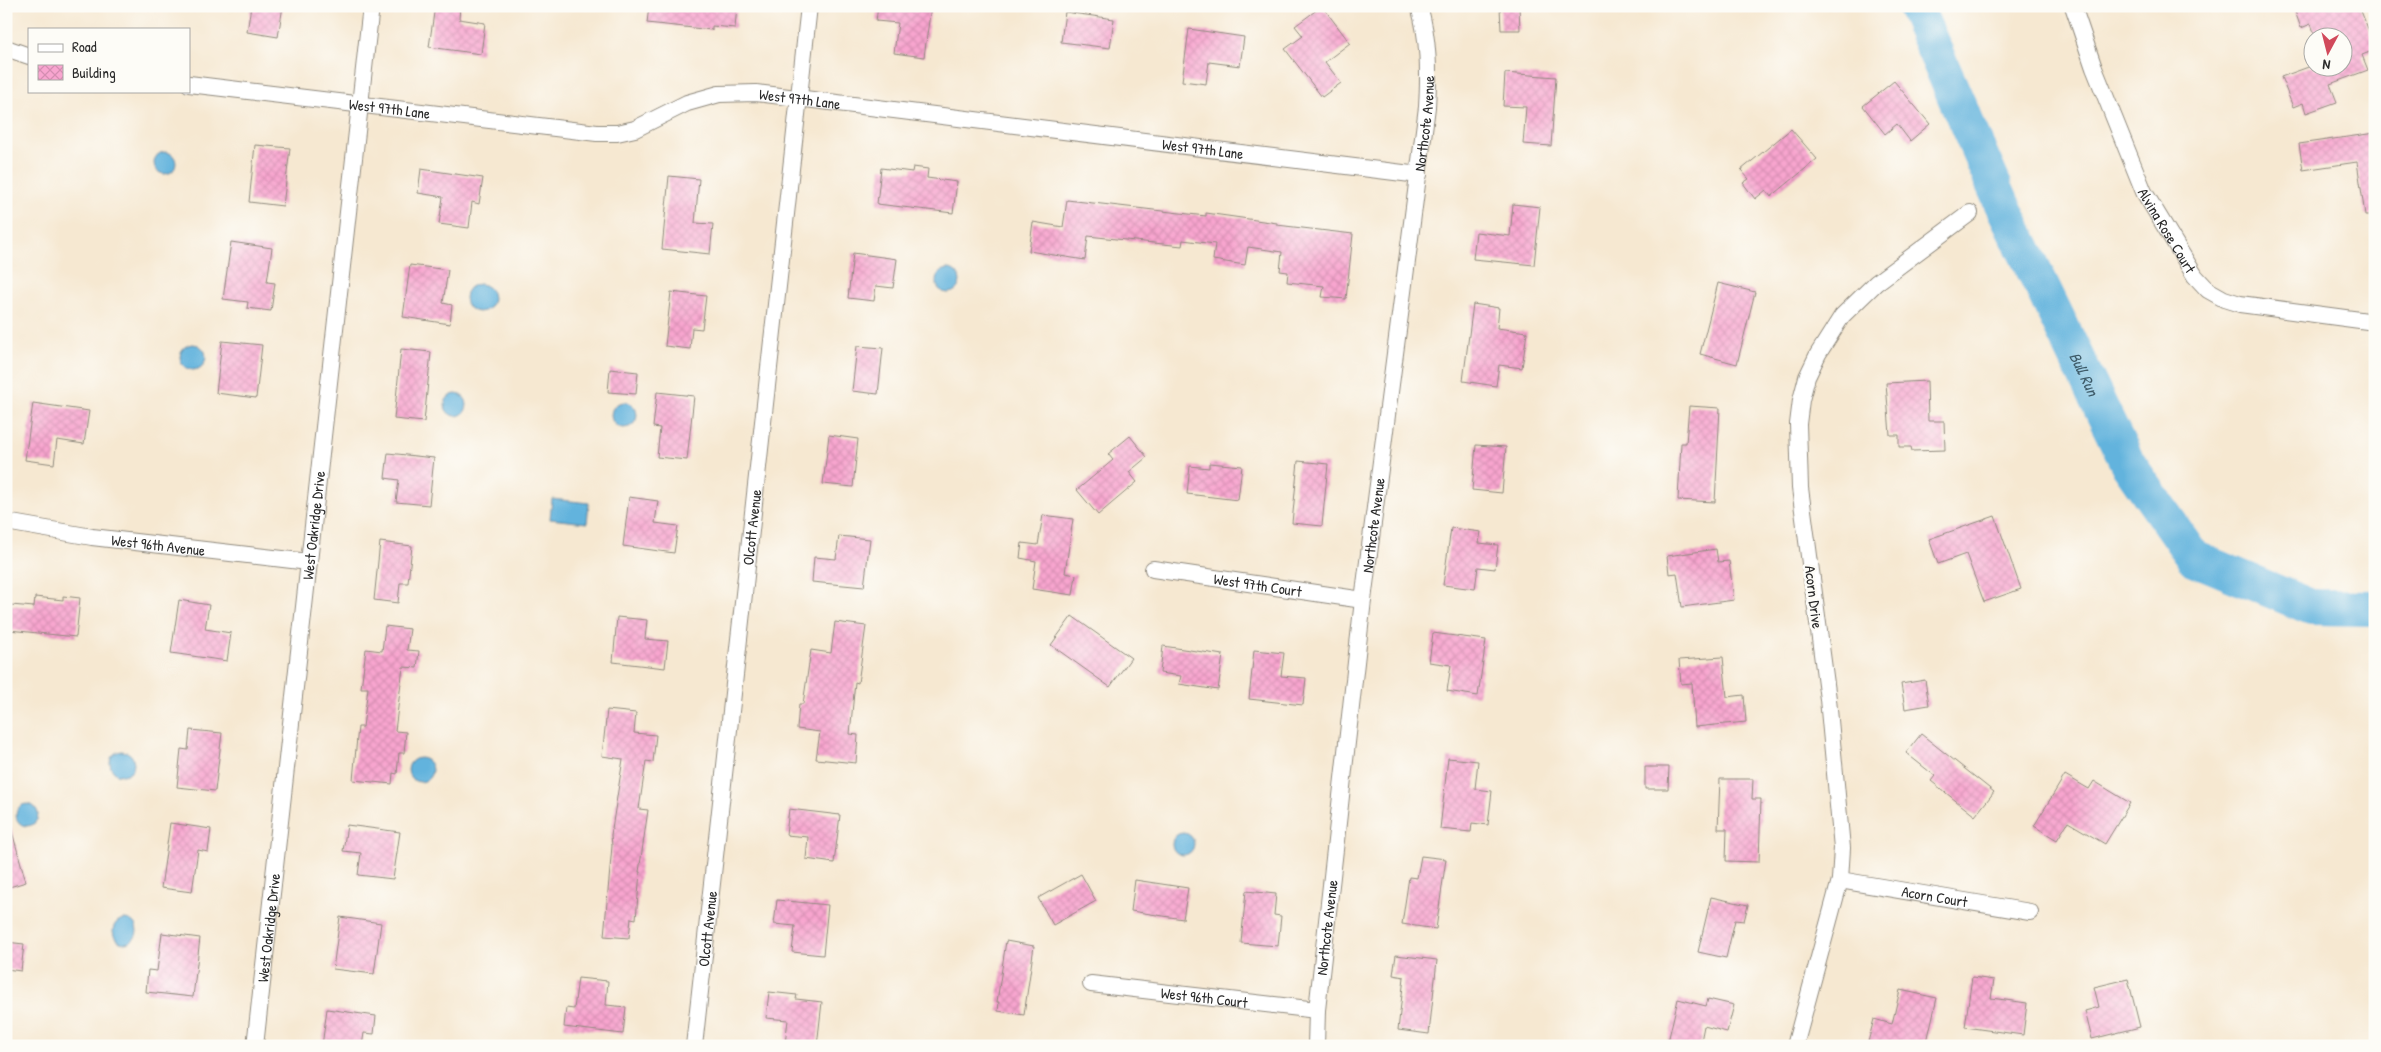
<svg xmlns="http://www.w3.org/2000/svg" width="2381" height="1052" font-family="'Patrick Hand',sans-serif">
	<defs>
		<pattern id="building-cross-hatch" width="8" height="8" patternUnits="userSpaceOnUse" patternTransform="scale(1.25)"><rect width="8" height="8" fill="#f8a5cf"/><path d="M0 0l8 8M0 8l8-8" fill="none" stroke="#d58eb2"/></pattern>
	</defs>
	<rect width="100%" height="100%" fill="#fdfcf7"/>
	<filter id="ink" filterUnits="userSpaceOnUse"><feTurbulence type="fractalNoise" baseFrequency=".02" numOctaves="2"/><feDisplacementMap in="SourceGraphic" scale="10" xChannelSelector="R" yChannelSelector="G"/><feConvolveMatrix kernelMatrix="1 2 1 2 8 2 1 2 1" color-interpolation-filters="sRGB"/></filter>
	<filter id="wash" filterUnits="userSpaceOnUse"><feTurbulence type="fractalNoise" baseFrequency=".0096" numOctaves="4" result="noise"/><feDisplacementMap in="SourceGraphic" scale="20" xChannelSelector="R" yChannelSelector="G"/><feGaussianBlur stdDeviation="1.12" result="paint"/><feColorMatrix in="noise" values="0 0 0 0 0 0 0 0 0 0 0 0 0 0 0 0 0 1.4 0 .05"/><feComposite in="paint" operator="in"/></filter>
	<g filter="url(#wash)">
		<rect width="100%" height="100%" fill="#f6e8d1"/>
		<g fill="#62b3dd" stroke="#466f84">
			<circle cx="165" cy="163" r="11"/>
			<circle cx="948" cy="281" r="12"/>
			<circle cx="479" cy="298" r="14"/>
			<circle cx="193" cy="357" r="13"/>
			<circle cx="456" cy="405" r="11"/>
			<circle cx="624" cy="415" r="13"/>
			<path d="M 552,499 L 589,503 L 587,523 L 550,519 Z"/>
			<circle cx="122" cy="763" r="12"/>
			<circle cx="420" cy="770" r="12"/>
			<circle cx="27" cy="815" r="11"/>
			<circle cx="1183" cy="844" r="11"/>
			<circle cx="125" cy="931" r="12"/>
		</g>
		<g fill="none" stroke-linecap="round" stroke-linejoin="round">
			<path stroke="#62b3dd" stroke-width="36" id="s1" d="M 1915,6 L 2002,204 L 2127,462 L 2194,558 L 2311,607 L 2375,608"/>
		</g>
		<g id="blocks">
			<g fill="url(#building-cross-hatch)">
				<path d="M 251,6 L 283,6 L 278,37 L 247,32 Z"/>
				<path d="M 435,6 L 460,6 L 459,19 L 485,23 L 481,54 L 429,47 Z"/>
				<path d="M 649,6 L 737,6 L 735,28 L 712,26 L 712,30 L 647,23 Z"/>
				<path d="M 878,6 L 931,6 L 924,57 L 894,53 L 898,23 L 876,21 Z"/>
				<path d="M 1322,6 L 1350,43 L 1325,62 L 1341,83 L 1322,97 L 1285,49 L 1303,36 L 1295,26 Z"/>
				<path d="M 1500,6 L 1519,6 L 1520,30 L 1501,30 Z"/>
				<path d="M 2293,6 L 2359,6 L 2375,46 L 2375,50 L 2362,55 L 2368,70 L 2330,84 L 2337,102 L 2306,113 L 2303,103 L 2293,107 L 2281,77 L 2314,65 L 2314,68 L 2344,68 L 2344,38 L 2316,38 L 2311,24 L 2301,28 Z"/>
				<path d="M 1065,12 L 1114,19 L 1110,48 L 1061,42 Z"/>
				<path d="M 1189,29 L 1244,37 L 1240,66 L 1209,62 L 1206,84 L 1182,81 Z"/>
				<path d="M 1505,73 L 1556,77 L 1551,146 L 1523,144 L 1526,107 L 1503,106 Z"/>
				<path d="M 1894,81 L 1930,124 L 1910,141 L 1897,124 L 1885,134 L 1863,106 Z"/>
				<path d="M 1791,129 L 1817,159 L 1771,197 L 1766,190 L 1755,199 L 1743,183 L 1749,179 L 1741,170 Z"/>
				<path d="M 2375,133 L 2375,215 L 2365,215 L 2357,162 L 2303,170 L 2299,144 Z"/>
				<path d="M 255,145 L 290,148 L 283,206 L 249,202 Z"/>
				<path d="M 913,167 L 928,169 L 927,178 L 957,182 L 953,213 L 877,204 L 881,168 L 912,172 Z"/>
				<path d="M 421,169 L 483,178 L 479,204 L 472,202 L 469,228 L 439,224 L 443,197 L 418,193 Z"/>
				<path d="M 669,176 L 699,179 L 695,223 L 713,224 L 710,254 L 662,249 Z"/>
				<path d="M 1067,200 L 1206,216 L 1206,213 L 1277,223 L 1277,225 L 1353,234 L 1346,299 L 1322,297 L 1324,286 L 1287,282 L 1288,272 L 1280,271 L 1282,252 L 1248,247 L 1245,265 L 1213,260 L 1215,244 L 1183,240 L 1182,246 L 1088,236 L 1085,260 L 1029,251 L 1033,222 L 1063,227 Z"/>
				<path d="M 1513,204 L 1540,207 L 1534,265 L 1473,259 L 1476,232 L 1510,236 Z"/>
				<path d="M 231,242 L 272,248 L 267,282 L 275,283 L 271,311 L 247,308 L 248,302 L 223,299 Z"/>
				<path d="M 853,253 L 897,259 L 893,288 L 876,286 L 874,301 L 848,298 Z"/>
				<path d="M 410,265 L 448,270 L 443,303 L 452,305 L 450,324 L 403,317 Z"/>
				<path d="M 1718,283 L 1755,292 L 1737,364 L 1700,354 Z"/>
				<path d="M 671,292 L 706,296 L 702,329 L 692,328 L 690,349 L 665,346 Z"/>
				<path d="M 1473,304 L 1499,308 L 1497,328 L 1527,332 L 1522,368 L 1499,365 L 1496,386 L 1463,381 Z"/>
				<path d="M 222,341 L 262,345 L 256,398 L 216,393 Z"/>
				<path d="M 857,346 L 883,348 L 878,394 L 852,391 Z"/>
				<path d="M 401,349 L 431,352 L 424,422 L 394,419 Z"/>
				<path d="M 610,369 L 638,372 L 636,394 L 608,392 Z"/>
				<path d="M 1927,381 L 1928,421 L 1944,421 L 1945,450 L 1912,451 L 1911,447 L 1899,447 L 1899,435 L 1890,435 L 1886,383 Z"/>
				<path d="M 657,392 L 694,396 L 687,460 L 657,457 L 660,428 L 653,427 Z"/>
				<path d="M 33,403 L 89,411 L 84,444 L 57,440 L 54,464 L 25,460 Z"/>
				<path d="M 1689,406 L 1720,408 L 1715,502 L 1678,500 L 1681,443 L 1686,443 Z"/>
				<path d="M 829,435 L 858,439 L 853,487 L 823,484 Z"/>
				<path d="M 1130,436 L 1147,457 L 1129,472 L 1137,482 L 1098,515 L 1077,490 L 1113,460 L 1108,454 Z"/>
				<path d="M 1476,445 L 1506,447 L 1502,493 L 1472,490 Z"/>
				<path d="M 388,453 L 434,458 L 429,505 L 396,502 L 399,480 L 385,478 Z"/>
				<path d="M 1298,461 L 1328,464 L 1322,526 L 1292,523 Z"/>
				<path d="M 1209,463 L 1242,466 L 1238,500 L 1187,494 L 1190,466 L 1209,468 Z"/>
				<path d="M 629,497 L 658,501 L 655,523 L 678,526 L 674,553 L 623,546 Z"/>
				<path d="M 1043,515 L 1073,519 L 1065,573 L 1076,575 L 1073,595 L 1032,589 L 1036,561 L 1020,558 L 1022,543 L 1038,545 Z"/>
				<path d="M 1995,516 L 2021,589 L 1984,602 L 1966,554 L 1938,564 L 1929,539 Z"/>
				<path d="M 1451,528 L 1481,532 L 1479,543 L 1498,545 L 1495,569 L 1478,567 L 1475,589 L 1443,585 Z"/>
				<path d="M 839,536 L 870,539 L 864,587 L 812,582 L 814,557 L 836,559 Z"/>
				<path d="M 380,542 L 412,546 L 408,583 L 400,583 L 398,603 L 374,600 Z"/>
				<path d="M 1716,549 L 1718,562 L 1729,561 L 1734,600 L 1682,607 L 1677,573 L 1669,574 L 1667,556 Z"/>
				<path d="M 63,596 L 80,598 L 76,637 L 9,630 L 11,605 L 34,607 L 35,597 L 63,600 Z"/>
				<path d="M 179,600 L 209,605 L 205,629 L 231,633 L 227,661 L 171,653 Z"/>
				<path d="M 1072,616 L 1131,658 L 1110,687 L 1051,645 Z"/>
				<path d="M 617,617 L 647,620 L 645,639 L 668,641 L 665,668 L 613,662 Z"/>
				<path d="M 835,622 L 866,626 L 858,683 L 855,682 L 850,734 L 858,735 L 856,763 L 816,759 L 820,732 L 797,729 L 799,704 L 803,704 L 811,650 L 831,653 Z"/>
				<path d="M 385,626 L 410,629 L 407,650 L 419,651 L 417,668 L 403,667 L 395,731 L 406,732 L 404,753 L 399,753 L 397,774 L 393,773 L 392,784 L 353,780 L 358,727 L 363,727 L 368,688 L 361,688 L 366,649 L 382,651 Z"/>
				<path d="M 1433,633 L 1486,640 L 1478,696 L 1447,691 L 1451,665 L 1429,662 Z"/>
				<path d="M 1163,646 L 1223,655 L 1218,690 L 1179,684 L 1181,676 L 1160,673 Z"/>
				<path d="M 1254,650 L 1284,653 L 1281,676 L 1306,678 L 1303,705 L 1249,699 Z"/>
				<path d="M 1723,657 L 1727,697 L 1744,695 L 1746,722 L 1695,727 L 1692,683 L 1681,684 L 1679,660 Z"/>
				<path d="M 1925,680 L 1929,705 L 1905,709 L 1901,684 Z"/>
				<path d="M 607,710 L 636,713 L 634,733 L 656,735 L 653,762 L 646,761 L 639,809 L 648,810 L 639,872 L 640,872 L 636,919 L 631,918 L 629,938 L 604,936 L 612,846 L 611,835 L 623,759 L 602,756 Z"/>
				<path d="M 190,730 L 222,733 L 215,791 L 177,787 L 181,749 L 188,750 Z"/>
				<path d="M 1921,734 L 1994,792 L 1975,816 L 1931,781 L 1935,776 L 1906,753 Z"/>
				<path d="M 1448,758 L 1478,761 L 1475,789 L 1492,791 L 1488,825 L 1472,823 L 1471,832 L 1440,829 Z"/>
				<path d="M 1645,767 L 1669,767 L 1668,789 L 1645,789 Z"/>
				<path d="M 2065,775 L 2089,789 L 2094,781 L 2130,803 L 2105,844 L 2068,822 L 2057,840 L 2034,826 Z"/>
				<path d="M 1720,779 L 1753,779 L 1752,799 L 1761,799 L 1759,862 L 1726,861 L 1727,829 L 1718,829 Z"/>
				<path d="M 789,809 L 840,815 L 834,863 L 806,859 L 808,837 L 786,835 Z"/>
				<path d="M 170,823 L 211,829 L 208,852 L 198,850 L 192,892 L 161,888 Z"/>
				<path d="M 347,825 L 400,832 L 393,879 L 358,875 L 361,853 L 343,851 Z"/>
				<path d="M 11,828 L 26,882 L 6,888 L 6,829 Z"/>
				<path d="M 1421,856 L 1446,859 L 1436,929 L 1402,924 L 1409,877 L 1417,878 Z"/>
				<path d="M 1081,874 L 1096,901 L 1053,925 L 1038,898 Z"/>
				<path d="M 1135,880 L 1188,888 L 1183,919 L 1131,911 Z"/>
				<path d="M 1246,891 L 1276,894 L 1274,915 L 1281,916 L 1278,946 L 1241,943 Z"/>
				<path d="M 1711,897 L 1748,905 L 1744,921 L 1735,920 L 1726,958 L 1698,952 Z"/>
				<path d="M 777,900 L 828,905 L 823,955 L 792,952 L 795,926 L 774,924 Z"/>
				<path d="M 340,917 L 381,923 L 374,974 L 333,969 Z"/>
				<path d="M 162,933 L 200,938 L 193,997 L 146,992 L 148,970 L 157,971 Z"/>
				<path d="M 1006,941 L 1034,946 L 1024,1015 L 998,1011 L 999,1002 L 997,1002 Z"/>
				<path d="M 6,942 L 24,944 L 21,971 L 6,969 Z"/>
				<path d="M 1396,955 L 1437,960 L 1429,1034 L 1398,1030 L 1404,977 L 1393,975 Z"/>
				<path d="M 1972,977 L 1994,980 L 1991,998 L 2027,1003 L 2023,1035 L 1965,1027 Z"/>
				<path d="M 578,978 L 608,981 L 606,1005 L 626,1007 L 623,1034 L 564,1027 L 566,1008 L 574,1009 Z"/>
				<path d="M 2128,979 L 2140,1027 L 2092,1039 L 2085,1011 L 2099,1007 L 2094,987 Z"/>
				<path d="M 1900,990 L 1937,998 L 1926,1046 L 1867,1046 L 1874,1019 L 1892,1024 Z"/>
				<path d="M 769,992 L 797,995 L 796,999 L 822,1002 L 817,1046 L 785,1044 L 788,1020 L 766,1018 Z"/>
				<path d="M 1678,999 L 1706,1006 L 1708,999 L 1734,1005 L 1727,1032 L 1704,1026 L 1700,1046 L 1667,1046 Z"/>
				<path d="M 327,1009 L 376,1016 L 374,1034 L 364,1033 L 362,1046 L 322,1046 Z"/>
			</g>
		</g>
	</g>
	<g filter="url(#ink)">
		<use href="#blocks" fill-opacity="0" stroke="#908a7e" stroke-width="1"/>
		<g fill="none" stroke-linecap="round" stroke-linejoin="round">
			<defs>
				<g id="street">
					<path id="s2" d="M 2073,6 L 2094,68 L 2144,192 L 2195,276 L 2208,290 L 2224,299 L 2240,304 L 2375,322"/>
					<path d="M 6,48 L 29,56"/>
					<path id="s3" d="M 189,84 L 597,133 L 617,133 L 635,129 L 687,103 L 719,94 L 756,93 L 1419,175"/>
					<path id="s4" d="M 6,522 L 92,537 L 309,562"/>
					<path id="s5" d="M 1153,569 L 1363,600"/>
					<path id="s6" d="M 1840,880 L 2030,912"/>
					<path id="s7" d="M 1091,984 L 1317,1010"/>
					<path id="s8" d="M 255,1046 L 371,6"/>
					<path id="s9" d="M 694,1046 L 809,6"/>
					<path id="s10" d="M 1316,1046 L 1317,1010 L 1363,600 L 1427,107 C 1429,72 1429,40 1419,6"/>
					<path d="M 1795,1046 L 1840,880 L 1842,848 L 1828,699 L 1800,488 L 1798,424 L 1801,400 L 1807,377 L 1818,354 L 1842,316 L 1876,283 L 1970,213"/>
				</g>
			</defs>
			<use href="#street" stroke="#908a7e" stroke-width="18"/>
			<use href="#street" stroke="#fff" stroke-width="16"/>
		</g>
	</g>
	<g text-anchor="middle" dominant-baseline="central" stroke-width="5" stroke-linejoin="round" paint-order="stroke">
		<g font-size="15" fill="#2b2b2b" stroke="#fdfcf7">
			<text stroke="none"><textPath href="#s3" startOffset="622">West 97th Lane</textPath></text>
			<text stroke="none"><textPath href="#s3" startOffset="202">West 97th Lane</textPath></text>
			<text stroke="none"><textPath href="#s10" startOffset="929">Northcote Avenue</textPath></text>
			<text stroke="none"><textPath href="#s3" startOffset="1028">West 97th Lane</textPath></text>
			<text stroke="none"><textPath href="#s2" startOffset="244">Alvina Rose Court</textPath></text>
			<text stroke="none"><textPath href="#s10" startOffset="524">Northcote Avenue</textPath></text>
			<text stroke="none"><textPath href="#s8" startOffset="524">West Oakridge Drive</textPath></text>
			<text stroke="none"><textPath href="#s9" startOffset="522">Olcott Avenue</textPath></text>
			<text stroke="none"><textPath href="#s4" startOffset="154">West 96th Avenue</textPath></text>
			<text stroke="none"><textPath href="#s5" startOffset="106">West 97th Court</textPath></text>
			<text transform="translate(1814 597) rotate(83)">Acorn Drive</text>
			<text stroke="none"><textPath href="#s6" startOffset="96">Acorn Court</textPath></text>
			<text stroke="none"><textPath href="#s8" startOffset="119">West Oakridge Drive</textPath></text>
			<text stroke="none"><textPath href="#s10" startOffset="119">Northcote Avenue</textPath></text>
			<text stroke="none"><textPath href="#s9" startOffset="118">Olcott Avenue</textPath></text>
			<text stroke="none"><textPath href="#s7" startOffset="114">West 96th Court</textPath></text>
		</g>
		<g font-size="16" font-style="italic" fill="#3e5b69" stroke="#fdfcf7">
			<text stroke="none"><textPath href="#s1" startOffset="405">Bull Run</textPath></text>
		</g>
	</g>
	<rect width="2381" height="1052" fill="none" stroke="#fdfcf7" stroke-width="25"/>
	<rect x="28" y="28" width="162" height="65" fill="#fdfcf7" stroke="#a9a8a5"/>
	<rect x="38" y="44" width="25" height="8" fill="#ffffff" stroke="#a9a8a5"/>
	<text x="72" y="52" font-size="15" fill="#2b2b2b">Road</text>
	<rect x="38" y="65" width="25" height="15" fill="url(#building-cross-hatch)" stroke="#a9a8a5"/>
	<text x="72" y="78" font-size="15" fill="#2b2b2b">Building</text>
	<g transform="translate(2328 52) rotate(187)"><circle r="24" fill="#fdfcf7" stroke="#a9a8a5"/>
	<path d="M0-4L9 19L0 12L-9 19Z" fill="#d1495b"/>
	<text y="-8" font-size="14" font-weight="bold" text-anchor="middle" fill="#2b2b2b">N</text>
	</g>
</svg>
